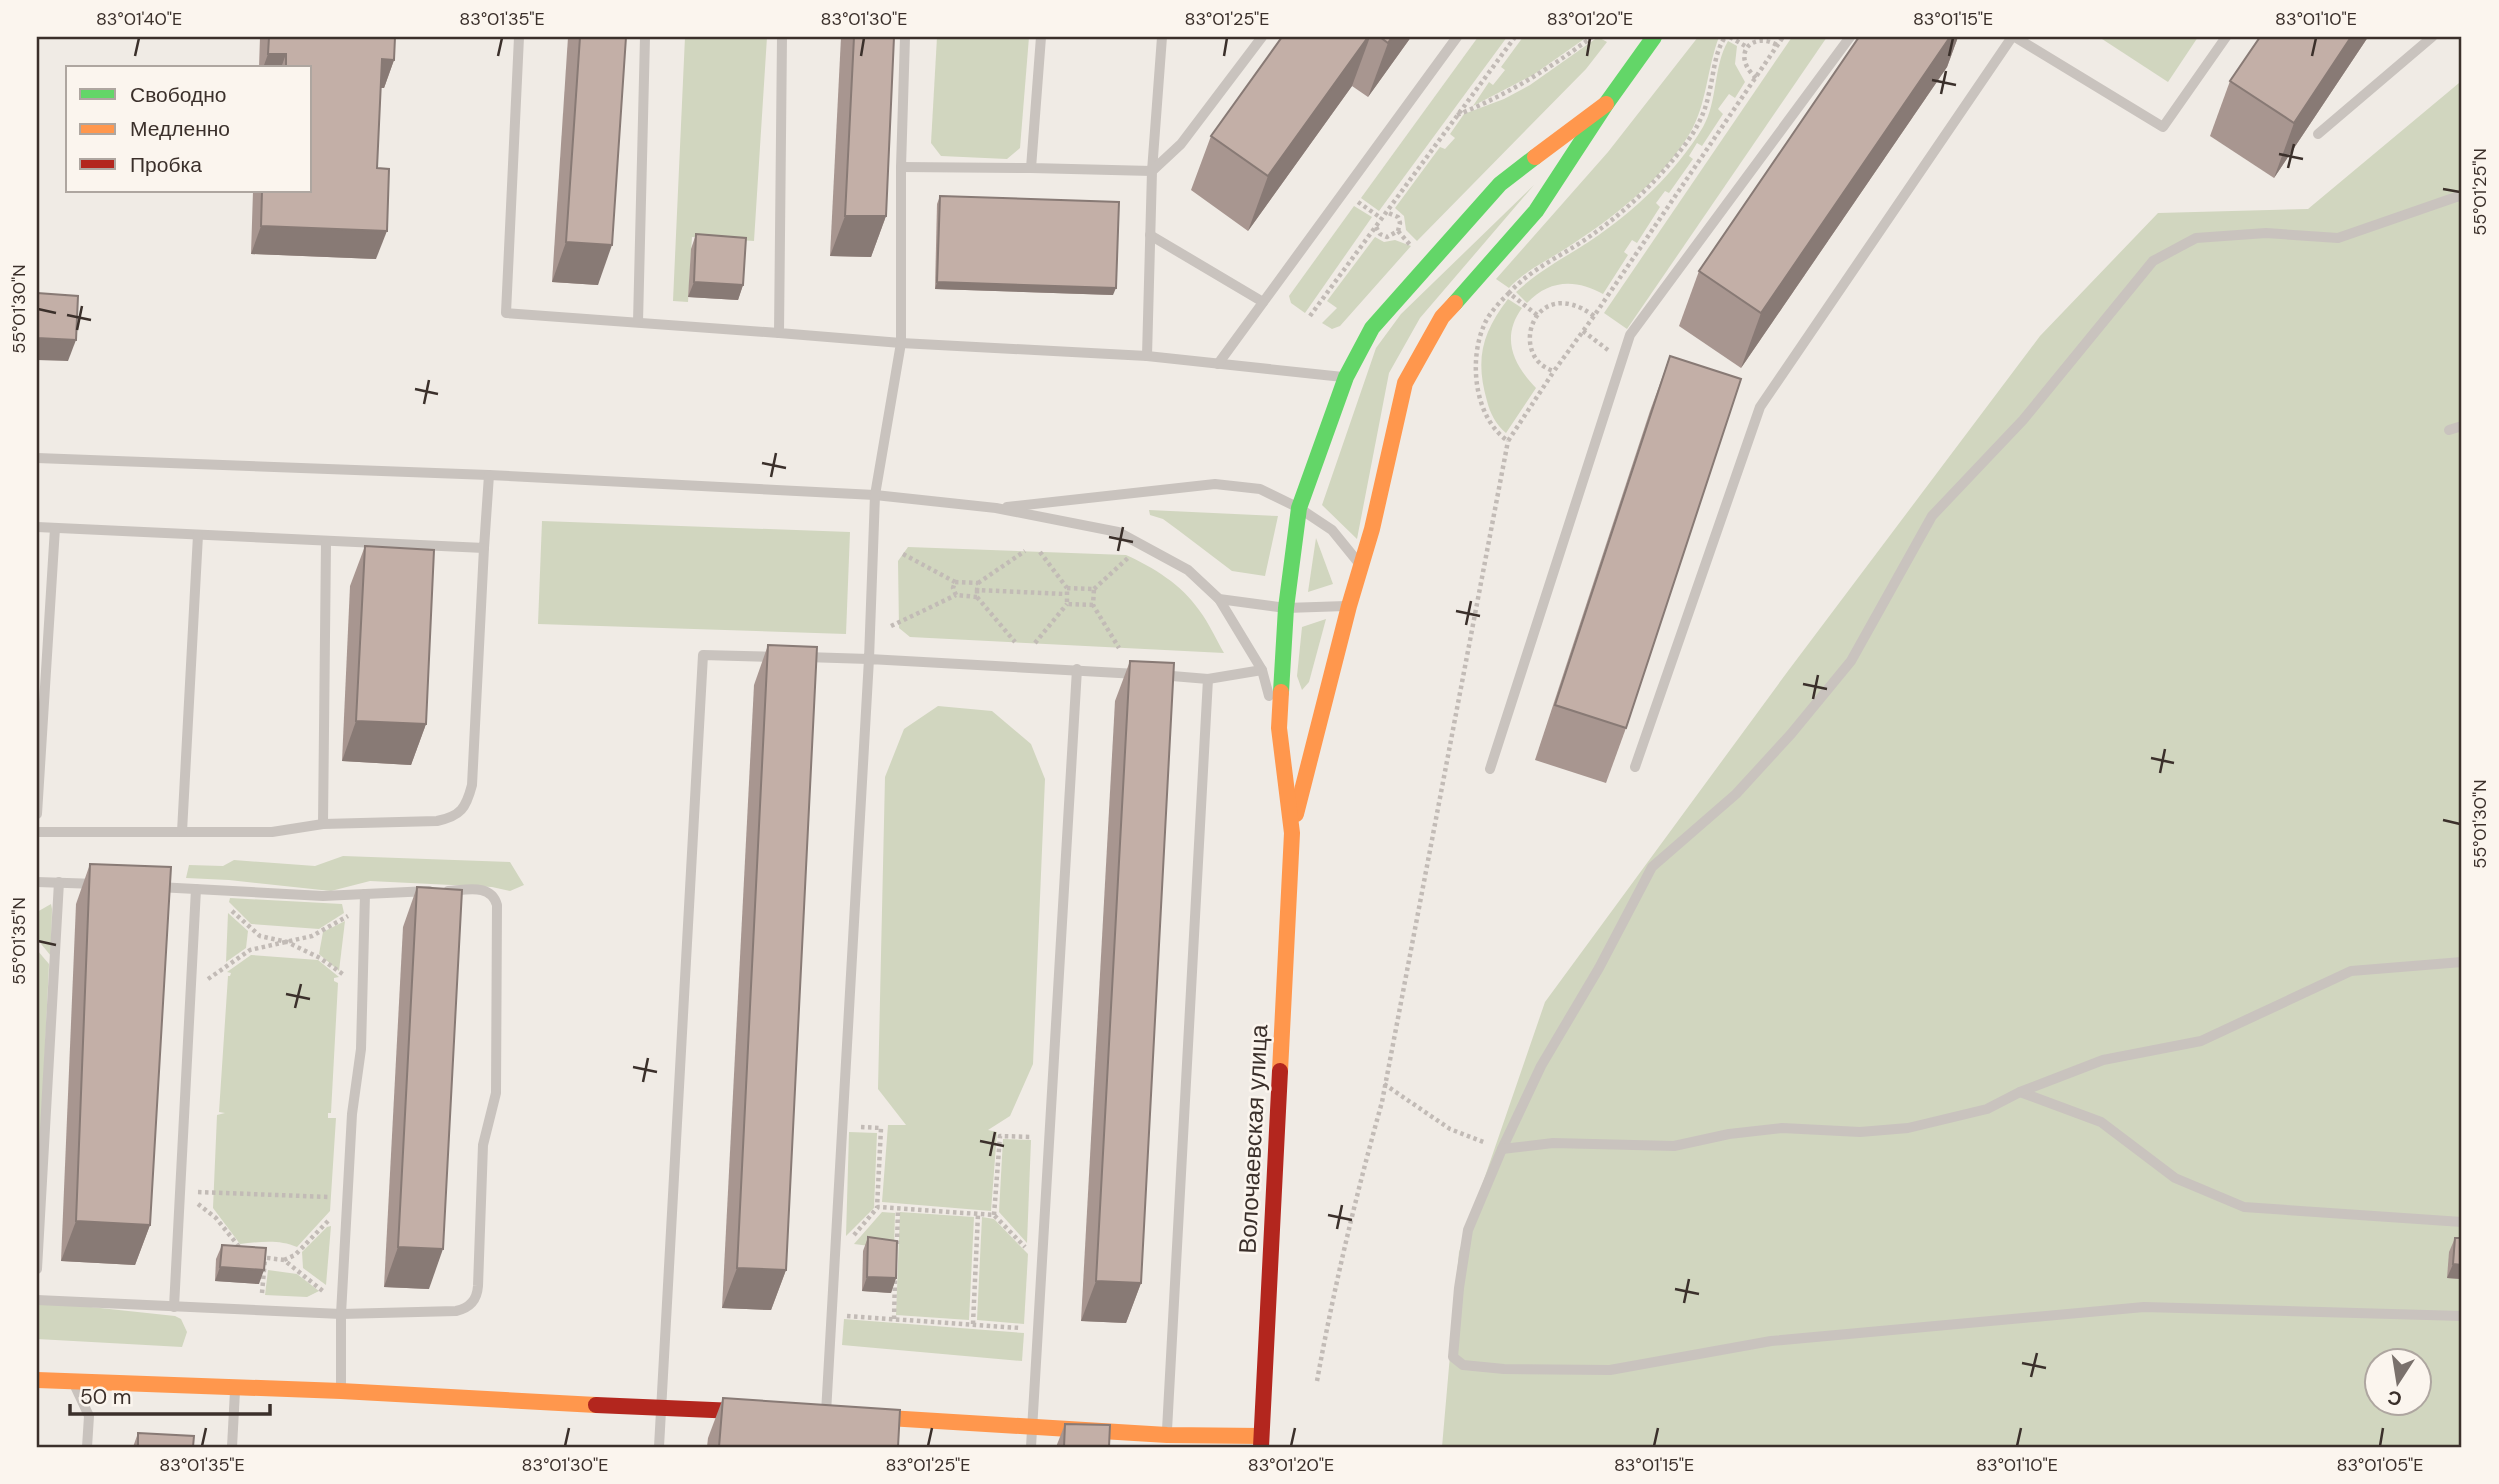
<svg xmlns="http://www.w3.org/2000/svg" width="2499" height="1484" font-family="'DM Sans',sans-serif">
	<rect width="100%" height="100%" fill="#f0ebe5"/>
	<g fill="#d1d6bf" fill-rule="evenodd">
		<path d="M 685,37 L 767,37 L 754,241 L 692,237 L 688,302 L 673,301 Z"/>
		<path d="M 937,37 L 1029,37 L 1020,148 L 1007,159 L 941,156 L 931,143 Z"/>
		<path d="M 1478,37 L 1507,37 L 1379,211 L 1361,198 Z"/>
		<path d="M 1523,37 L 1587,37 L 1533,75 L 1473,106 L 1489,82 L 1493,85 L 1505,70 L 1501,67 Z"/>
		<path d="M 1598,37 L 1607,42 L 1586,69 L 1417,241 L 1406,230 L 1404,216 L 1395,208 L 1440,147 L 1445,149 L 1455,138 L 1450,134 L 1464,114 L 1504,99 L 1530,85 Z"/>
		<path d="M 1698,37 L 1719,37 C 1707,68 1707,104 1690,133 C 1661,181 1612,219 1565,249 C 1545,262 1526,270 1509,288 L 1496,279 L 1608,152 Z"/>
		<path d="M 1792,37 L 1827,37 L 1627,329 L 1604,313 Z"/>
		<path d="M 2099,37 L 2198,37 L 2168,82 Z"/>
		<path d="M 1728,41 L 1737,46 L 1735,64 L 1745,82 L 1735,98 L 1729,94 L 1718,109 L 1723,114 L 1702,146 L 1697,143 L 1689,156 L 1693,159 L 1669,193 L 1665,191 L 1656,203 L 1660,207 L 1637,243 L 1632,240 L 1624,252 L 1628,255 L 1603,294 C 1577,279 1549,279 1527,303 L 1516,292 C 1540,270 1564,258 1590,241 C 1634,212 1676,172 1703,127 C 1718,101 1713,67 1728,41 Z"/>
		<path d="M 2462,82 L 2462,1447 L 1442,1447 L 1459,1252 L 1545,1002 L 1788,671 L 2040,336 L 2158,213 L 2308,209 L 2459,83 ZM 2376,1362 L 2418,1362 L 2418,1404 L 2376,1404 Z"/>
		<path d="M 1534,185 L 1420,318 L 1389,373 L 1357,539 L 1322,505 L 1376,348 L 1401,314 Z"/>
		<path d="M 1354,206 L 1372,217 L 1305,313 L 1291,303 L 1289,296 Z"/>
		<path d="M 1375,237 L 1384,242 L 1395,240 L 1411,246 L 1340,326 L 1332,329 L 1322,323 L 1337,308 L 1327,301 Z"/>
		<path d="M 1508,299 L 1522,308 C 1500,338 1514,365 1536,388 L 1506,433 C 1496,425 1490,413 1487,401 C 1475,359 1482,333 1508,299 Z"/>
		<path d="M 1149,510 L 1278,516 L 1265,576 L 1232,571 L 1178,530 L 1163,519 L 1150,515 Z"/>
		<path d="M 542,521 L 850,532 L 846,634 L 538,624 Z"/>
		<path d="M 1316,538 L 1333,584 L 1308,592 Z"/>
		<path d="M 908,547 L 1126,555 C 1153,567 1182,585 1199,610 C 1209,623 1216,639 1224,653 L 910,637 L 899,628 L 898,561 Z"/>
		<path d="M 1326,619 L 1309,682 L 1302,690 L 1297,676 L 1302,627 Z"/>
		<path d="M 938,706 L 992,711 L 1031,744 L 1045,779 L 1033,1064 L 1010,1116 L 988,1130 L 997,1132 L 991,1211 L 882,1202 L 888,1125 L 906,1125 L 878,1089 L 885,777 L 904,729 Z"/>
		<path d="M 343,856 L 510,862 L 524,885 L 510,891 L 492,887 L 370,881 L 331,891 L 229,880 L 186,878 L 189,865 L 223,866 L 234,860 L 315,866 Z"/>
		<path d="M 230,898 L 342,904 L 344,913 L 319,929 L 251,924 L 229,902 Z"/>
		<path d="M 51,904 L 52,909 L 51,956 L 37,939 L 37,912 Z"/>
		<path d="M 228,913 L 248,931 L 246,948 L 226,962 Z"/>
		<path d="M 345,921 L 339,971 L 319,954 L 323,932 Z"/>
		<path d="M 37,950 L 49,964 L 37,1221 Z"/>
		<path d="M 251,955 L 318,960 L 339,977 L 334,978 L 334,981 L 338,983 L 331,1113 L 328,1113 L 328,1118 L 336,1118 L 330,1211 L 297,1247 C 279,1239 259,1242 240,1244 L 213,1208 L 217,1115 L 225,1113 L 219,1112 L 228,976 L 230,976 L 231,973 L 227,972 Z"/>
		<path d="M 849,1132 L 877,1133 L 874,1208 L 846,1236 Z"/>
		<path d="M 1003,1139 L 1031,1140 L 1027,1243 L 999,1212 Z"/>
		<path d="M 882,1212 L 895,1213 L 894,1249 L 854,1244 Z"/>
		<path d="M 900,1212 L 974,1217 L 969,1320 L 896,1315 Z"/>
		<path d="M 982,1217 L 994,1219 L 1028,1254 L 1024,1324 L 977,1320 Z"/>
		<path d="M 331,1226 L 326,1285 L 303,1268 L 302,1252 L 327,1227 Z"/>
		<path d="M 268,1270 L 297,1274 L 319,1291 L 307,1297 L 265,1295 Z"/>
		<path d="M 37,1296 L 44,1302 L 175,1316 L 181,1319 L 187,1332 L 182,1347 L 37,1339 Z"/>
		<path d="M 844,1319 L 1024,1333 L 1022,1361 L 842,1345 Z"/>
	</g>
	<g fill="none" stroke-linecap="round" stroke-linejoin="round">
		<g stroke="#c2bbb6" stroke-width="4.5" stroke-dasharray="3.5 3.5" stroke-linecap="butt">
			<path d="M 1730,37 L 1747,47"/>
			<path d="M 1756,78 C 1730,54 1752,31 1777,45"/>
			<path d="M 1457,115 C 1507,95 1549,69 1592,37"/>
			<path d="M 1358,202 L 1381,218"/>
			<path d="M 1376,227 L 1380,234 L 1387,237 L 1398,231 L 1400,223 L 1398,217 L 1386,212"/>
			<path d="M 1398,231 L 1411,246"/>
			<path d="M 1509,293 C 1500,302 1490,312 1485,323 C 1468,359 1474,418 1508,441 L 1554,371"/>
			<path d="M 1537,315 L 1509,293 C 1530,270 1557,258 1583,241 C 1622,215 1656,183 1684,146 C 1697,129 1705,113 1709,93 C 1714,74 1714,54 1725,37"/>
			<path d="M 1310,316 L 1515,37"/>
			<path d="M 1594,316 C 1533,271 1507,358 1554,371 L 1594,316 L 1783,37"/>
			<path d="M 1583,331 L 1608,350"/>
			<path d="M 1040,552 L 1067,588"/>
			<path d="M 903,554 L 955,582"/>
			<path d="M 978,583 L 1025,551"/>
			<path d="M 1094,589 L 1129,557"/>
			<path d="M 977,590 L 977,597 L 956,595 L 953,588 L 955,582 L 978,583 L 977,590 L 1065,594"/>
			<path d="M 977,597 L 1015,642"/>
			<path d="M 1093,605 L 1067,604 L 1067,588 L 1094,589 L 1093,605 L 1119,648"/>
			<path d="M 891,626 L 956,595"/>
			<path d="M 1035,643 L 1067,604"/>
			<path d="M 232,911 L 260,936 L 287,942 L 320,958 L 344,975"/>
			<path d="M 208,979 L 250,950 L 312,936 L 348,916"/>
			<path d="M 1384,1084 L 1450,1129 L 1486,1143"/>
			<path d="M 861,1127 L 881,1128 L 877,1208"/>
			<path d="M 198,1192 L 329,1197"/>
			<path d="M 198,1204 L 216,1218 L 240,1248"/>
			<path d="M 994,1215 L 1000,1136 L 1032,1137"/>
			<path d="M 854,1235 L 878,1207 L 994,1215 L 1025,1247"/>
			<path d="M 897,1244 L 898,1209"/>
			<path d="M 260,1257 L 284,1260 L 324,1292"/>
			<path d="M 284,1260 L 295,1255 L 328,1221"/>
			<path d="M 262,1293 L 265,1259"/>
			<path d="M 847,1316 L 1020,1328"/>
			<path d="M 894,1319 L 895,1278"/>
			<path d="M 973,1324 L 978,1214"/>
			<path d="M 1317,1381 C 1334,1287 1356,1195 1382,1102 L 1508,441"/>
		</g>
		<g stroke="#c9c3be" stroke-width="10">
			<path d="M 519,37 L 506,313 L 779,333"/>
			<path d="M 782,37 L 779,333 L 901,343 L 901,167 L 905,37"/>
			<path d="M 1041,37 L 1031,168 L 1152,171 L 1162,37"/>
			<path d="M 2015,37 L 2163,127 L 2226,37"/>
			<path d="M 2318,134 L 2432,37"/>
			<path d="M 901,167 L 1031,168"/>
			<path d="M 2462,195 L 2338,238 L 2266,233 L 2196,238 L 2153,261 L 2023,420 L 1932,516 L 1851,661 L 1791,734 L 1736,794 L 1652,867 L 1599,968 L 1541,1066 L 1502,1149 L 1468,1230 L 1459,1288 L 1453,1357 L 1463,1365 L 1504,1369 L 1610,1370 L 1771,1341 L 2144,1307 L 2462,1316"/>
			<path d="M 1150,235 L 1263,302"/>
			<path d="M 638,322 L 645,37"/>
			<path d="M 1147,356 L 1343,377"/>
			<path d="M 1218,364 L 1457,37"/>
			<path d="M 2449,430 L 2462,426"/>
			<path d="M 37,458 L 489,475 L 875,495 L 996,508 L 1118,532 L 1188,570 L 1219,599 L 1286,608 L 1346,606"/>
			<path d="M 1007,507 L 1215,484 L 1260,489 L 1299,508 L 1332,530 L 1358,562"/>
			<path d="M 37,527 L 484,548 L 489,475"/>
			<path d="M 1219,599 L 1262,670 L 1269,696"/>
			<path d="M 805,657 L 869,659 L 875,495 L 901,343 L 1147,356 L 1152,171 L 1181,144 L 1262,37"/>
			<path d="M 1160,675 L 1208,679 L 1262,670"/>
			<path d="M 1635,767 L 1760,407 L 2012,37"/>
			<path d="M 1490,769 L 1630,335 L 1850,37"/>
			<path d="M 37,814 L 55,528"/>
			<path d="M 323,824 L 326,542"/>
			<path d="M 37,832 L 272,832 L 323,824 L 437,821 C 461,816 466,808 472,785 L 484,548"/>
			<path d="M 182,832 L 198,535"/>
			<path d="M 37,882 L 97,884"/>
			<path d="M 158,887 L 323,896 L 429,891"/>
			<path d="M 2020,1092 L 2101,1122 L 2175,1178 L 2244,1207 L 2462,1222"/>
			<path d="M 1502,1149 L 1553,1143 L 1674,1146 L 1729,1134 L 1782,1128 L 1860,1132 L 1908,1128 L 1987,1109 L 2020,1092 L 2103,1060 L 2201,1041 L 2351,971 L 2462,962"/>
			<path d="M 37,1269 L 59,882"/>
			<path d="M 37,1300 L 341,1314 L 456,1311 C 470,1308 477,1300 478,1286 L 483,1145 L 496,1093 L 497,905 C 491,883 466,890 448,891"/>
			<path d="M 174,1307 L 196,889"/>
			<path d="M 74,1384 L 89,1416 L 87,1447"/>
			<path d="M 341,1389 L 341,1314 L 352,1114 L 361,1049 L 365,894"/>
			<path d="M 826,1413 L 869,659 L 1137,674"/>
			<path d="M 1167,1430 L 1208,679"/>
			<path d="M 232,1447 L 235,1391"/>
			<path d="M 659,1447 L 703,655 L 778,657"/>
			<path d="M 1031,1447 L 1077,669"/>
		</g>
		<g stroke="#63d668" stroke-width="16">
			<path d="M 1455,303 L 1536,211 L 1606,104 L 1654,37"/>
			<path d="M 1281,692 L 1286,608 L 1299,508 L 1346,377 L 1372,328 L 1500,184 L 1535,157"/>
		</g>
		<g stroke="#ff974d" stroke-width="16">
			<path d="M 1535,157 L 1606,104"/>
			<path d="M 1296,814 L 1349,606 L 1372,529 L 1405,383 L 1442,317 L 1455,303"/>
			<path d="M 1280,1071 L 1292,833 L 1279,728 L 1281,692"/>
			<path d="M 37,1380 L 341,1391 L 596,1405"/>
			<path d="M 856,1416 L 1167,1435 L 1261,1436"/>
		</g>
		<g stroke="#b3261e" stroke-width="16">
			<path d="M 596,1405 L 759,1412"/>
			<path d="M 1261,1447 L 1280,1071"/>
		</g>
	</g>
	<g fill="#a89690">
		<path d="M 260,37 L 395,37 L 394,60 L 384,88 L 381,88 L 377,168 L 376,259 L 251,254 L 253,191 L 310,191 L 310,68 L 259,68 Z"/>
		<path d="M 568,37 L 626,37 L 598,285 L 552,282 Z"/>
		<path d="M 841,37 L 894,37 L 886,216 L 871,257 L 830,256 Z"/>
		<path d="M 1282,37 L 1411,37 L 1368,97 L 1352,86 L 1248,231 L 1191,190 L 1211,136 Z"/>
		<path d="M 1859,37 L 1958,37 L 1947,67 L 1741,368 L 1679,326 L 1699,271 Z"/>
		<path d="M 2368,37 L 2274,178 L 2210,136 L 2230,81 Z"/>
		<path d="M 940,196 L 1113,295 L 935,289 L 937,204 Z"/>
		<path d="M 696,234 L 743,285 L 738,300 L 688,297 L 691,249 Z"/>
		<path d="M 1670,356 L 1626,728 L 1606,783 L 1535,760 L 1650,411 Z"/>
		<path d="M 365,546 L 426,724 L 411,765 L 342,761 L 350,586 Z"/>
		<path d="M 768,645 L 786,1270 L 771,1310 L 722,1308 L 754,685 Z"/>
		<path d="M 1130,661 L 1141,1283 L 1126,1323 L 1081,1321 L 1115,701 Z"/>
		<path d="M 90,864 L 150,1225 L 135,1265 L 61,1261 L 76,904 Z"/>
		<path d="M 417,887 L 429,1289 L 384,1287 L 403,927 Z"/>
		<path d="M 868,1237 L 896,1278 L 891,1293 L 862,1291 L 863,1251 Z"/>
		<path d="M 2455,1238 L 2462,1238 L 2462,1279 L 2447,1278 L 2449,1252 Z"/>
		<path d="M 222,1245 L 259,1284 L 215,1281 L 216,1259 Z"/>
		<path d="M 723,1398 L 898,1447 L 707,1447 L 708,1438 Z"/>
		<path d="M 1065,1424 L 1109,1447 L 1056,1447 Z"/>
		<path d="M 138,1433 L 193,1447 L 133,1447 Z"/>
	</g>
	<g fill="#887a75">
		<path d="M 1368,37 L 1370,37 L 1352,86 L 1248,231 L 1268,176 Z"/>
		<path d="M 1392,37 L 1411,37 L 1368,97 L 1388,43 Z"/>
		<path d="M 1950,37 L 1958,37 L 1947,67 L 1741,368 L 1761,313 Z"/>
		<path d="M 2351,37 L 2368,37 L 2274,178 L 2294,123 Z"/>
		<path d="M 268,54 L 286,54 L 281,68 L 263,68 Z"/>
		<path d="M 382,59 L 394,60 L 384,88 L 372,87 Z"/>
		<path d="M 845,216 L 886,216 L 871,257 L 830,256 Z"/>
		<path d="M 261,226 L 387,231 L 376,259 L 251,254 Z"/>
		<path d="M 566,242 L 612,245 L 598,285 L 552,282 Z"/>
		<path d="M 694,282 L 743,285 L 738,300 L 688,297 Z"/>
		<path d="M 937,282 L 1116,288 L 1113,295 L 935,289 Z"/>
		<path d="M 37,338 L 76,340 L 68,361 L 37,360 Z"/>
		<path d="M 356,721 L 426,724 L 411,765 L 342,761 Z"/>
		<path d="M 76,1221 L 150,1225 L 135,1265 L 61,1261 Z"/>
		<path d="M 398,1247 L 443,1249 L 429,1289 L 384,1287 Z"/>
		<path d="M 2453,1264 L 2462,1265 L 2462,1279 L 2447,1278 Z"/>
		<path d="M 220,1267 L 264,1270 L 259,1284 L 215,1281 Z"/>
		<path d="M 737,1268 L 786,1270 L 771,1310 L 722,1308 Z"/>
		<path d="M 867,1277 L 896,1278 L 891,1293 L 862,1291 Z"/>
		<path d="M 1096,1281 L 1141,1283 L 1126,1323 L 1081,1321 Z"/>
	</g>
	<g fill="#c3afa7" stroke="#887a75" stroke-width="2">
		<path d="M 269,37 L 395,37 L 394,60 L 382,59 L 377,168 L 389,169 L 387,231 L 261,226 L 262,191 L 310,191 L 310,68 L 286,68 L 286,54 L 268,54 Z"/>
		<path d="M 580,37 L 626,37 L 612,245 L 566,242 Z"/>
		<path d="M 854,37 L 894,37 L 886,216 L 845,216 Z"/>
		<path d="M 1282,37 L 1368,37 L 1268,176 L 1211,136 Z"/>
		<path d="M 1380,37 L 1392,37 L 1388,43 Z"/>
		<path d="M 1859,37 L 1950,37 L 1761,313 L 1699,271 Z"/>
		<path d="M 2260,37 L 2351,37 L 2294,123 L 2230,81 Z"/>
		<path d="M 940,196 L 1119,202 L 1116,288 L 937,282 Z"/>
		<path d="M 696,234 L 746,238 L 743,285 L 694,282 Z"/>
		<path d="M 37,293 L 78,296 L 76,340 L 37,338 Z"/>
		<path d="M 1670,356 L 1741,379 L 1626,728 L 1555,705 Z"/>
		<path d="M 365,546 L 434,550 L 426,724 L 356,721 Z"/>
		<path d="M 768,645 L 817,647 L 786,1270 L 737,1268 Z"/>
		<path d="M 1130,661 L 1174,663 L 1141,1283 L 1096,1281 Z"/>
		<path d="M 90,864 L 171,867 L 150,1225 L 76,1221 Z"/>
		<path d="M 417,887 L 462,890 L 443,1249 L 398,1247 Z"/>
		<path d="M 868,1237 L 897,1241 L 896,1278 L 867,1277 Z"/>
		<path d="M 2455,1238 L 2462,1238 L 2462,1265 L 2453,1264 Z"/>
		<path d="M 222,1245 L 266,1248 L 264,1270 L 220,1267 Z"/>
		<path d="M 723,1398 L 900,1410 L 898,1447 L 719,1447 Z"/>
		<path d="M 1065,1424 L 1110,1425 L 1109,1447 L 1064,1447 Z"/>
		<path d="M 138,1433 L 194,1436 L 193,1447 L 138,1447 Z"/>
	</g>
	<path fill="none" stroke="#3b302b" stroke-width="2.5" d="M 135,56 L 139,38M 498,56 L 502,38M 861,56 L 864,38M 1224,56 L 1227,38M 1587,56 L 1590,38M 1949,56 L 1953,38M 2312,56 L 2316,38M 1932,80 L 1956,85M 1941,94 L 1946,71M 2279,154 L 2303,159M 2288,168 L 2294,144M 2443,189 L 2460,192M 38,309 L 56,313M 67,315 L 91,320M 77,330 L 82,306M 415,389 L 438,394M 424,404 L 429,380M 762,463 L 786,468M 771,477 L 776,453M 1109,537 L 1133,542M 1118,551 L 1123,527M 1456,611 L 1480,616M 1466,625 L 1471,601M 1803,684 L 1827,689M 1813,699 L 1818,675M 2151,758 L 2174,763M 2160,773 L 2165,749M 2443,820 L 2460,824M 38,941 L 56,945M 286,994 L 310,999M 295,1008 L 301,984M 633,1067 L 657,1072M 643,1082 L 648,1058M 980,1141 L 1004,1146M 990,1156 L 995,1132M 1328,1215 L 1352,1220M 1337,1229 L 1342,1205M 1675,1289 L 1699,1294M 1684,1303 L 1689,1279M 2022,1363 L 2046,1368M 2031,1377 L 2037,1353M 202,1446 L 206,1428M 565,1446 L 569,1428M 928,1446 L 932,1428M 1291,1446 L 1295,1428M 1654,1446 L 1658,1428M 2017,1446 L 2021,1428M 2380,1446 L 2383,1428"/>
	<g text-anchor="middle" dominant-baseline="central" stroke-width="5" stroke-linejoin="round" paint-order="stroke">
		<g font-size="24" fill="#3b302b" stroke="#fbf5ee">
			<text transform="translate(1253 1139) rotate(-87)">Волочаевская улица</text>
		</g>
	</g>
	<rect width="2499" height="1484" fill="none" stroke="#fbf5ee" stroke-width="77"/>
	<rect x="66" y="66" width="245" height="126" fill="#fbf5ee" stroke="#aea6a0" stroke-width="2"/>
	<rect x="80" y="89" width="35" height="10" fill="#63d668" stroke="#aea6a0" stroke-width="2"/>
	<text x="130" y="102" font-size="21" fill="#3b302b">Свободно</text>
	<rect x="80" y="124" width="35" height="10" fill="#ff974d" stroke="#aea6a0" stroke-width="2"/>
	<text x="130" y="136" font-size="21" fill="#3b302b">Медленно</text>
	<rect x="80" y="159" width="35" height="10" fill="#b3261e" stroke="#aea6a0" stroke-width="2"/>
	<text x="130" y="172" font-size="21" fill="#3b302b">Пробка</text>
	<g transform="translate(2398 1382) rotate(192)"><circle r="33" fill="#fbf5ee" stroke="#aea6a0" stroke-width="2"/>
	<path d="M0-5L12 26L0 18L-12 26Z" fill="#7a716c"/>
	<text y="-10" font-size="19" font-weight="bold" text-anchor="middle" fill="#3b302b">С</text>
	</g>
	<path d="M70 1404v10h200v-10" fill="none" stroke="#3b302b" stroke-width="3.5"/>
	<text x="80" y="1404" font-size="21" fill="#3b302b" stroke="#fbf5ee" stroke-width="5" paint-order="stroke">50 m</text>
	<rect x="38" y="38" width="2422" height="1408" fill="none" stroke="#3b302b" stroke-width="2.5"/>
	<g font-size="18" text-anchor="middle" fill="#3b302b">
		<text x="139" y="25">83°01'40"E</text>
		<text x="502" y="25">83°01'35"E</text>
		<text x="864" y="25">83°01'30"E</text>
		<text x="1227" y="25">83°01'25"E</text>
		<text x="1590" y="25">83°01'20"E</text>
		<text x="1953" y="25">83°01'15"E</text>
		<text x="2316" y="25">83°01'10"E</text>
		<text transform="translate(2480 192) rotate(-90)" y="6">55°01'25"N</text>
		<text transform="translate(19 309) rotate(-90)" y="6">55°01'30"N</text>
		<text transform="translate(2480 824) rotate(-90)" y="6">55°01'30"N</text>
		<text transform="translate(19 941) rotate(-90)" y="6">55°01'35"N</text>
		<text x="202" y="1471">83°01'35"E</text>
		<text x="565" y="1471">83°01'30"E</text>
		<text x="928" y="1471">83°01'25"E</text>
		<text x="1291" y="1471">83°01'20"E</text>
		<text x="1654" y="1471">83°01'15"E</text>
		<text x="2017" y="1471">83°01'10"E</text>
		<text x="2380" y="1471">83°01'05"E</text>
	</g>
</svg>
